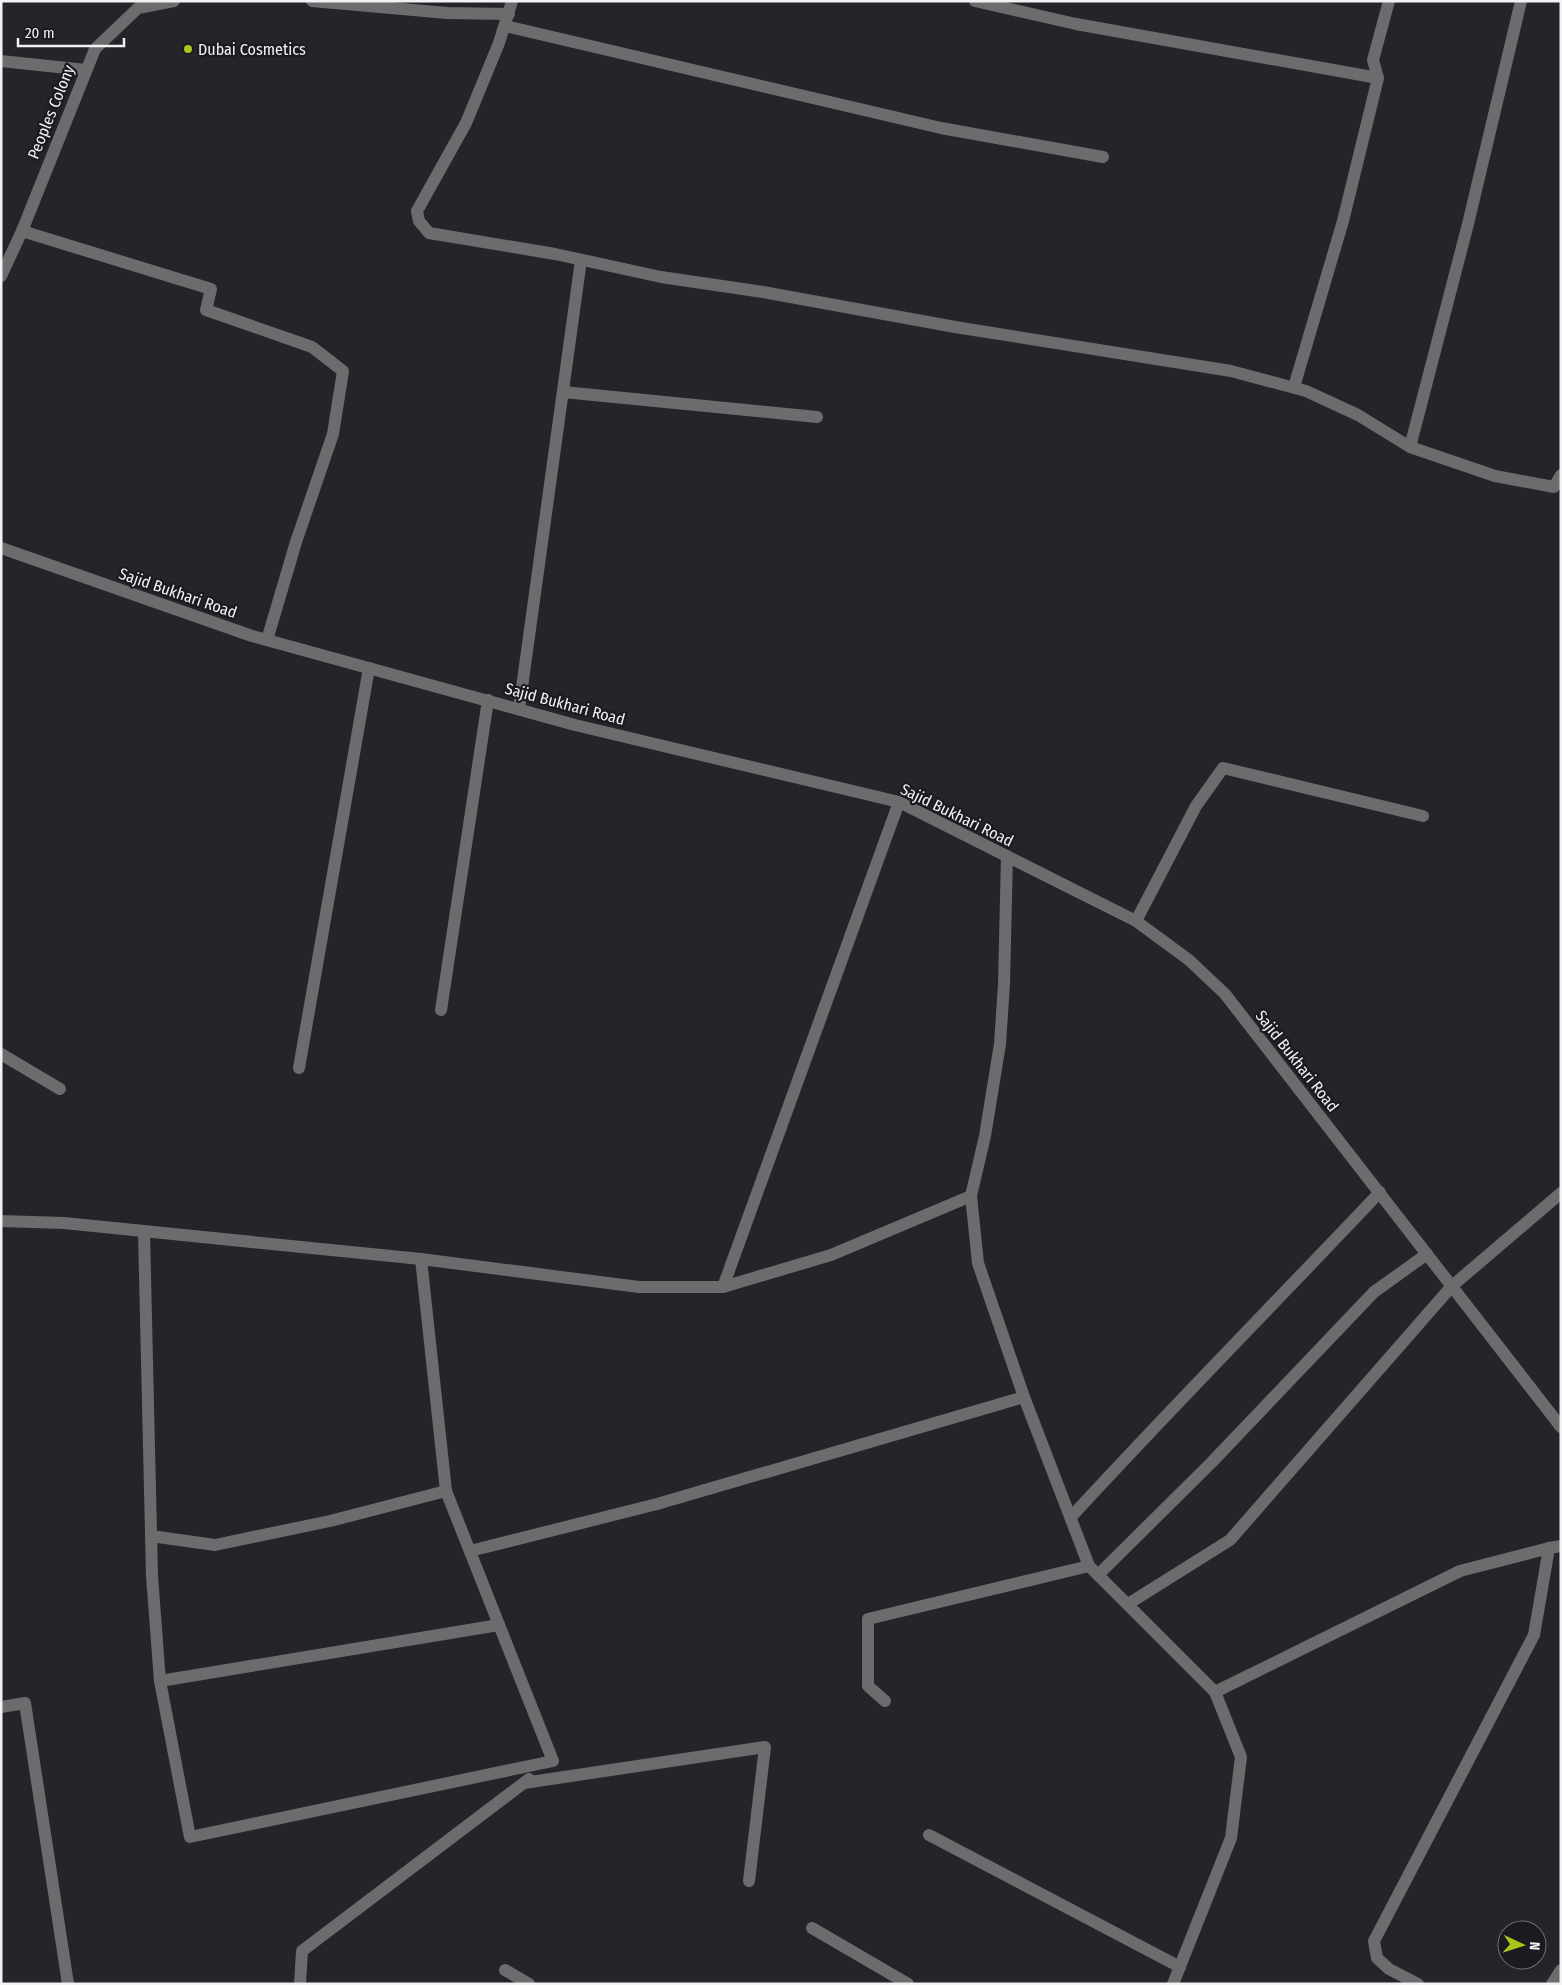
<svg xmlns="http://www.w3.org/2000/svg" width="1562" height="1985" font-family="'Fira Sans Condensed',sans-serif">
	<rect width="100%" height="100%" fill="#252429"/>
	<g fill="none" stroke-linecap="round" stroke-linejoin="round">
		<g stroke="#6c6c6e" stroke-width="12">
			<path d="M 312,1 L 447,13 L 509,14"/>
			<path d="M 512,1 L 499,43 L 466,123 L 417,211 L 419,221 L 429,233 L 555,254 L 661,277 L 763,292 L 955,327 L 1231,371 L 1306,391 L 1358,415 L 1410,447 L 1495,476 L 1554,487 L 1561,475"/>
			<path d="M 975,1 L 1076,24 L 1378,78"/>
			<path d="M 505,26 L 941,128 L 1103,157"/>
			<path d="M 1,61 L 86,70"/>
			<path d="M 22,231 L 211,289 L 206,310 L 312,347 L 343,371 L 333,434 L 296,542 L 267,640"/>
			<path d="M 1,276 L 22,231 L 95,49 L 138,8 L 174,1"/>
			<path d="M 1294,387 L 1343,221 L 1378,78 L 1373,60 L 1389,1"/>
			<path d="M 563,392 L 817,417"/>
			<path d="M 1410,447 L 1468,224 L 1521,1"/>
			<path d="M 1,548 L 252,636 L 575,725 L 899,802 L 1136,921 L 1189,960 L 1225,994 L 1561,1427"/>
			<path d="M 519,709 L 581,260"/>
			<path d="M 1136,921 L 1196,806 L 1223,768 L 1423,816"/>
			<path d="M 441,1010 L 488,700"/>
			<path d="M 1,1054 L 60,1089"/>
			<path d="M 299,1068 L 369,668"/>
			<path d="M 1,1221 L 64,1223 L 421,1259 L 639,1287 L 723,1287 L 831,1255 L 971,1196"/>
			<path d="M 144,1232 L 152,1576 L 160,1681 L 190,1837 L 553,1761 L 446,1491 L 421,1259"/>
			<path d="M 723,1287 L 899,802"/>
			<path d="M 1071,1517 C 1172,1407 1277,1301 1380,1192"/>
			<path d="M 151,1536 L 215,1545 L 330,1521 L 446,1491"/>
			<path d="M 470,1551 L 657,1504 L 1024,1397 L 978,1263 L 971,1196 L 985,1136 L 1000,1044 L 1004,984 L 1007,856"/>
			<path d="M 1089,1566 L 1215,1692 L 1241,1757 L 1231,1838 L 1173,1984"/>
			<path d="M 1098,1575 L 1212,1462 L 1374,1292 L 1427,1254"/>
			<path d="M 1128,1604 L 1230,1540 L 1452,1286 L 1561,1193"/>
			<path d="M 160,1681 L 499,1625"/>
			<path d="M 1215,1692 L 1460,1571 L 1549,1548 L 1561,1546"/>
			<path d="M 885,1701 L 868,1686 L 868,1619 L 1089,1566 L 1024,1397"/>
			<path d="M 1,1707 L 25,1703 L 68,1984"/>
			<path d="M 524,1783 L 765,1747 L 749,1881"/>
			<path d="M 929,1835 L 1180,1967"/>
			<path d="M 812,1928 L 908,1984"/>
			<path d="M 505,1970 L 529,1984"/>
			<path d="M 300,1984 L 302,1951 L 529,1779"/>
			<path d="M 1418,1984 L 1389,1969 L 1377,1958 L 1374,1941 L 1534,1635 L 1549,1548"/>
			<path d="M 1552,1984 L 1561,1970"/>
		</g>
	</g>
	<circle fill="#a9c71b" stroke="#1b1b1f" stroke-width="2" cx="188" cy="49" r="5"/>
	<g text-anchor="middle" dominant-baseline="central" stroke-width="4.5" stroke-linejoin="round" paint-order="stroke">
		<g font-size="16" fill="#f2f1f4" stroke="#1b1b1f" text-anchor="start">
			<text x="198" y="49">Dubai Cosmetics</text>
		</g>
		<g font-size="16" fill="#f2f1f4" stroke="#1b1b1f">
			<text transform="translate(51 112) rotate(-68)">Peoples Colony</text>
			<text transform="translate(178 593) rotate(19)">Sajid Bukhari Road</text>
			<text transform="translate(565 704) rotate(15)">Sajid Bukhari Road</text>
			<text transform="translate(957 815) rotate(26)">Sajid Bukhari Road</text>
			<text transform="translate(1297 1061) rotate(52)">Sajid Bukhari Road</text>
		</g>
	</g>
	<rect width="1562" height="1985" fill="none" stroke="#f2f1f4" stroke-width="5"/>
	<g transform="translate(1522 1945) rotate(94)"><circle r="24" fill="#1b1b1f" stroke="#717174"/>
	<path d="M0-4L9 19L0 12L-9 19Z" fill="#a9c71b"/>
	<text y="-8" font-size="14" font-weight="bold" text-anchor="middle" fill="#f2f1f4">N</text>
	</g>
	<path d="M18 38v8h106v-8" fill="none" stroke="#f2f1f4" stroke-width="2.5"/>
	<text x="25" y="38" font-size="15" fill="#f2f1f4" stroke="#1b1b1f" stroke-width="4" paint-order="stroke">20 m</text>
</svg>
